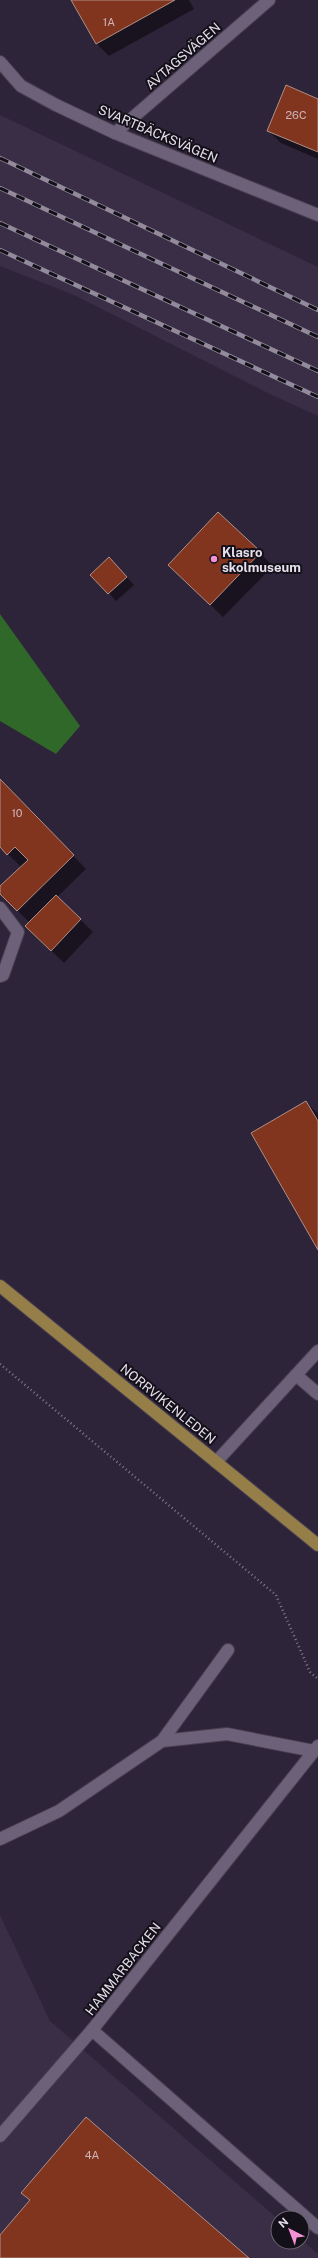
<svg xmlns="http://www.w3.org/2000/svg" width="318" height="2258" font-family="'Public Sans',sans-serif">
	<rect width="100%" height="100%" fill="#2e2439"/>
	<g fill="#3a2d46">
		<path d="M 0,115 L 318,267 L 318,416 L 274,396 L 74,295 L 0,266 Z"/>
		<path d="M 0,1915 L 50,2021 L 278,2219 L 278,2242 L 302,2242 L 302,2240 L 318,2254 L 318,2258 L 0,2258 Z"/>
	</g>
	<path fill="#2f6829" d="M 0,614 L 80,726 L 56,754 L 0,721 Z"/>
	<g fill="#0007">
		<path d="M 72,0 L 189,0 L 194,9 L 109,56 L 97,44 Z"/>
		<path d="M 318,100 L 318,159 L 281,143 L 268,131 Z"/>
		<path d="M 260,553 L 273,566 L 223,617 L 182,578 Z"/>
		<path d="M 117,566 L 134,585 L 116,601 L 109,593 Z"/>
		<path d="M 0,780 L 86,869 L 57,897 L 93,932 L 64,963 L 39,939 L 30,923 L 0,893 L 0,888 L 21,867 L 0,846 Z"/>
		<path d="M 306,1102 L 318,1114 L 318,1248 Z"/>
	</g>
	<g fill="#81341e" stroke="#ae9087">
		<path d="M 71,0 L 175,0 L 96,44 Z"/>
		<path d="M 286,85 L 318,99 L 318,152 L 267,131 Z"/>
		<path d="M 218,512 L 261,552 L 210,605 L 168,565 Z"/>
		<path d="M 109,557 L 127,577 L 108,594 L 90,575 Z"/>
		<path d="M 0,779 L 74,855 L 17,911 L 0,894 L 0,886 L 28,860 L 15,847 L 7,855 L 0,847 Z"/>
		<path d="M 56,895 L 81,919 L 51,951 L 25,926 Z"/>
		<path d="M 306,1101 L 318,1121 L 318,1250 L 251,1133 Z"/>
		<path d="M 86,2117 L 249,2258 L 0,2258 L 0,2235 L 30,2200 L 21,2193 Z"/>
	</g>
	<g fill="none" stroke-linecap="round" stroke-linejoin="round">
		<defs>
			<g id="minor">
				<path d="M 0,62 L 21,86 L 56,105 L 115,133 L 318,215"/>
				<path d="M 115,133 L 269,0"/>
				<path d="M 0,908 L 18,932 L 3,975 L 0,976"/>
				<path d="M 296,1375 L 318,1394"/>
				<path d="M 216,1462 L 318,1351"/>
				<path d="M 162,1741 L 228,1650"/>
				<path d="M 318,1746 L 92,2030 L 318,2228"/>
				<path d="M 0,1839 L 59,1811 L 162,1741 L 227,1734 L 314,1751"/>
				<path d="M 0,2136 L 92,2030"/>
			</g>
			<path id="major" d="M 0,1286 L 318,1545"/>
		</defs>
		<use href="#minor" stroke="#484051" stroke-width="14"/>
		<use href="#major" stroke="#484051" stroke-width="14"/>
		<path stroke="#81798a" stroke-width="2.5" stroke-dasharray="1 3" stroke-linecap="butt" d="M 0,1364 L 276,1595 L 310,1672 L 318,1679"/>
		<use href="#minor" stroke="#6c6178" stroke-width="12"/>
		<use href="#major" stroke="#967e49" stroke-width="12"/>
		<defs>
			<g id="rail">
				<path d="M 0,158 L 318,310"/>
				<path d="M 0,188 L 318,337"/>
				<path d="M 0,223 L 318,371"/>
				<path d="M 0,250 L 318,397"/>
			</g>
		</defs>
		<use href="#rail" stroke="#928b9b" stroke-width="4.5"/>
		<use href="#rail" stroke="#141019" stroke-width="3" stroke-dasharray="9" stroke-linecap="butt"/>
	</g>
	<circle fill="#f391d5" stroke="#141019" stroke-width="1.5" cx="214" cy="559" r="4"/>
	<g text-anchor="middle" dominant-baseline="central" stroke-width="4" stroke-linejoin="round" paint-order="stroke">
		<g font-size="11" fill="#cdb5b9">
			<text x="109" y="22">1A</text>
			<text x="296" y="115">26C</text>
			<text x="17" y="813">10</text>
			<text x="92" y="2155">4A</text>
		</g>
		<g font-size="13" fill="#e6e0ed" stroke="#141019">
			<text transform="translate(183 56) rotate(-41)">AVTAGSVÄGEN</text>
			<text transform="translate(158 134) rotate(23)">SVARTBÄCKSVÄGEN</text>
			<text transform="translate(168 1404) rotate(39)">NORRVIKENLEDEN</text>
			<text transform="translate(123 1969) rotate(-52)">HAMMARBACKEN</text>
		</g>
		<g font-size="13" font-weight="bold" fill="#e6e0ed" stroke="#141019" text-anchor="start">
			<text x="222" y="552">Klasro<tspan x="222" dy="15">skolmuseum</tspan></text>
		</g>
	</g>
	<g transform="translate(290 2230) rotate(318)"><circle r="19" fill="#141019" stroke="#68636e"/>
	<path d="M0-3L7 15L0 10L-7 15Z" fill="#f391d5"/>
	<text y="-6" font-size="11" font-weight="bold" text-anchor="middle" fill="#e6e0ed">N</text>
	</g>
</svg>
